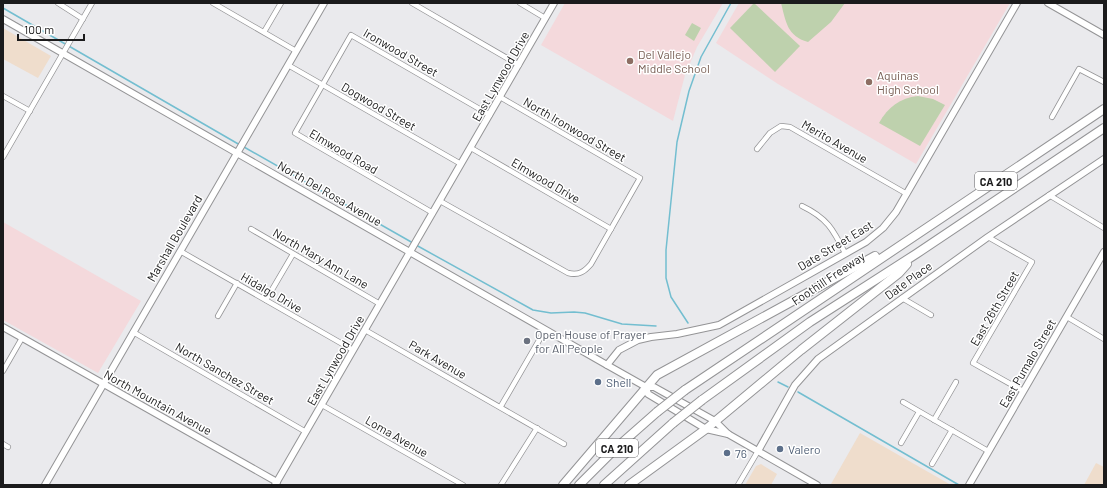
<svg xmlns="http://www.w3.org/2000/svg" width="1107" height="488" font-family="Barlow,sans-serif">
	<rect width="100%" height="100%" fill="#eaeaed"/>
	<g fill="#efddcc">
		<path d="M 3,28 L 51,56 L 38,78 L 3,59 Z"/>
		<path d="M 860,433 L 951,485 L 832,485 L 831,484 Z"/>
		<path d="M 1096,463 L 1104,467 L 1104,485 L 1084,485 Z"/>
		<path d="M 761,464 L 777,474 L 771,485 L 745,485 L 756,466 Z"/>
	</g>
	<g fill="#f4d9dc">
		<path d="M 565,3 L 723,3 L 697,47 L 685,75 L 673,121 L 541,45 Z"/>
		<path d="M 739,3 L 1010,3 L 916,164 L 778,84 L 716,43 Z"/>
		<path d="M 3,222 L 141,301 L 98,373 L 3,320 Z"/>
	</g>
	<g fill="#bed1ad">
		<path d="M 754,3 L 800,46 L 775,72 L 730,28 Z"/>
		<path d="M 781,3 L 845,3 L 831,22 L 808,42 C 787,36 786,22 781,3 Z"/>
		<path d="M 692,23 L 701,28 L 694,41 L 685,35 Z"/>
		<path d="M 918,96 L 933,99 L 945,105 L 920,146 L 879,123 C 888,107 900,98 918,96 Z"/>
	</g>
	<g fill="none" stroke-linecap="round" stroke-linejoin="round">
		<g stroke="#73bed0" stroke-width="1.5">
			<path d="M 3,8 L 240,145"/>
			<path d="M 244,147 L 413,243"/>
			<path d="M 416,245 L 533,310 L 551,313 L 574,312 L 585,313 L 622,324 L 656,326"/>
			<path d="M 688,323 L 671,297 L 666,278 L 666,250 L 677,142 L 689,91 L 701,57 L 731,3"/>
			<path d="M 778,382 L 788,387"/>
			<path d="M 798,392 L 959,485"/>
		</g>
		<defs>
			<g id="street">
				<path d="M 58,3 L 83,19"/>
				<path d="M 213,3 L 296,51"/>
				<path d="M 412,3 L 519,65"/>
				<path d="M 520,3 L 545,18"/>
				<path d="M 264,32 L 281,3"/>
				<path d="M 288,65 L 461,164"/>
				<path d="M 3,96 L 30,111"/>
				<path d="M 1052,117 L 1079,69 L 1104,82"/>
				<path d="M 471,148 L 611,229"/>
				<path d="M 757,149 L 770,133 L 781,126 L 790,127 L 907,194"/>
				<path d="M 3,157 L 92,3"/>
				<path d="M 1049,195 L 1104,228"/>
				<path d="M 440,201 L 568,273 C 579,276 585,271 591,264 L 640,178 L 500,97"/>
				<path d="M 802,206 C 827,218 833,229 845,253"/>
				<path d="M 433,213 L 295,133 L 351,35 L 490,115"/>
				<path d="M 251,229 L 380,304"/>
				<path d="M 988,237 L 1032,262 L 973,363 L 1023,391"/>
				<path d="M 180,251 L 353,350"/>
				<path d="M 902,298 L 931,315"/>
				<path d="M 266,300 L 293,254"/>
				<path d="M 218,316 L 237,283"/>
				<path d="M 1067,317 L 1104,339"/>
				<path d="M 365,330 L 564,444"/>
				<path d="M 133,332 L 306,432"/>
				<path d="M 3,371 L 22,338"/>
				<path d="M 903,402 L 988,451"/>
				<path d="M 322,405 L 463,485"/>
				<path d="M 501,406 L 545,330"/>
				<path d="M 934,420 L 956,382"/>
				<path d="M 901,443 L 919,412"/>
				<path d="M 3,444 L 8,447"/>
				<path d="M 932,464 L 952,430"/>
				<path d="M 501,485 L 537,428"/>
				<path d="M 738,485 L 758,451"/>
			</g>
			<g id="secondary">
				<path d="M 1048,3 L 1104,35"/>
				<path d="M 3,19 L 607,365 L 646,387 L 654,387 L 715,421 L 728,434 L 817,485"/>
				<path d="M 3,327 L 277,482"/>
				<path d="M 607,365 L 619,350 L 638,340 L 651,337 L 677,334 L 719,325 L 866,242 L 883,228 L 896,212 L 1017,3"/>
				<path d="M 646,387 L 648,394 L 706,429 L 728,434"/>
				<path d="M 758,451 L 795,385 L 818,359 L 988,237 L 1104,159"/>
				<path d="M 45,485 L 324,3"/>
				<path d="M 275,485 L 554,3"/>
				<path d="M 969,485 L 1104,252"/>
			</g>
			<g id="highway">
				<path d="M 685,390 L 1104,109"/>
				<path d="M 702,400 L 810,322 L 916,254 L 1104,128"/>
				<path d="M 563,485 L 657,375 L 875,256"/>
				<path d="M 579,485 L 615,449 L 657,412"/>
				<path d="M 604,485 L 673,423"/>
				<path d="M 629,485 L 706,429 L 801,350 L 899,273 L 907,264"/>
			</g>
		</defs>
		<use href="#street" stroke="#949496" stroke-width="6"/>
		<use href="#secondary" stroke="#949496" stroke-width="8"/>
		<use href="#highway" stroke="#949496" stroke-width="10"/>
		<use href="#street" stroke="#fff" stroke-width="4.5"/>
		<use href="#secondary" stroke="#fff" stroke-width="6"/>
		<use href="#highway" stroke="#fff" stroke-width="8"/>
		<defs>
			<g id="highway-bridge">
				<path d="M 657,412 L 685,390"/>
				<path d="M 673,423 L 702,400"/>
			</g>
		</defs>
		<use href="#highway-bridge" stroke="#949496" stroke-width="10" stroke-linecap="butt"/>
		<use href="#highway-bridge" stroke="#fff" stroke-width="8"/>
	</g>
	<g fill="#8d6e63" stroke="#fff" stroke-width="1.5">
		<circle cx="630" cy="61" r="4"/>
		<circle cx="869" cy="82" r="4"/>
	</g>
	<circle fill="#6b7280" stroke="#fff" stroke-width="1.5" cx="527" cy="341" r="4"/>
	<g fill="#5c6f8a" stroke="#fff" stroke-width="1.5">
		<circle cx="598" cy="382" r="4"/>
		<circle cx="780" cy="449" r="4"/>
		<circle cx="727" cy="453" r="4"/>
	</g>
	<g text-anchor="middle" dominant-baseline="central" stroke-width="3" stroke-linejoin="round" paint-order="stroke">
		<g fill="#fff" stroke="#5f5f60" stroke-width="1">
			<rect x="975" y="172" width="42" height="18" rx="3"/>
			<rect x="596" y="439" width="42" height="18" rx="3"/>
		</g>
		<g font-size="11" font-weight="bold" fill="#1b1b1c">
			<text x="996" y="181">CA 210</text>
			<text x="617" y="448">CA 210</text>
		</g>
		<g font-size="12" fill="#1b1b1c" stroke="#fff">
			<text transform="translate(401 52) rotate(30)">Ironwood Street</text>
			<text transform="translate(500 76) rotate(-60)">East Lynwood Drive</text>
			<text transform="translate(379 106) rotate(30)">Dogwood Street</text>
			<text transform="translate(575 129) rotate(30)">North Ironwood Street</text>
			<text transform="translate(835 141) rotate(30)">Merito Avenue</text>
			<text transform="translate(344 151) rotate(30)">Elmwood Road</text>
			<text transform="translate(546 180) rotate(30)">Elmwood Drive</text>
			<text transform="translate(330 193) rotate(30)">North Del Rosa Avenue</text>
			<text transform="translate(174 238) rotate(-60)">Marshall Boulevard</text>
			<text transform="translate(835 245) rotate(-31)">Date Street East</text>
			<text transform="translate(321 258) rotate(30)">North Mary Ann Lane</text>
			<text transform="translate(828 278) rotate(-34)">Foothill Freeway</text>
			<text transform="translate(908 280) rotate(-36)">Date Place</text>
			<text transform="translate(272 292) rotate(30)">Hidalgo Drive</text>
			<text transform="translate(994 308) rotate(-60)">East 26th Street</text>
			<text transform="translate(438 359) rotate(30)">Park Avenue</text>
			<text transform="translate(335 360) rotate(-60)">East Lynwood Drive</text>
			<text transform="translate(1027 363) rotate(-60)">East Pumalo Street</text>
			<text transform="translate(225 373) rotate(30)">North Sanchez Street</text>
			<text transform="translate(158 402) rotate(29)">North Mountain Avenue</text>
			<text transform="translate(397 436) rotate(30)">Loma Avenue</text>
		</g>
		<g font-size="12" fill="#785e54" stroke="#fff" text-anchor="start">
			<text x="638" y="54">Del Vallejo<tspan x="638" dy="14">Middle School</tspan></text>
			<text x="877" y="75">Aquinas<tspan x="877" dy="14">High School</tspan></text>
		</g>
		<g font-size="12" fill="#5b616d" stroke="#fff" text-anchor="start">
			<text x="535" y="334">Open House of Prayer<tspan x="535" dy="14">for All People</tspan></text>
		</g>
		<g font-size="12" fill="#4e5e75" stroke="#fff" text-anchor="start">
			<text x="606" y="382">Shell</text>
			<text x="788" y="449">Valero</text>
			<text x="735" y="453">76</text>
		</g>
	</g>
	<rect width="1107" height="488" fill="none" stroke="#1b1b1c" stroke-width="8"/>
	<path d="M18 34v6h66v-6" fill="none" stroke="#1b1b1c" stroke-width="2"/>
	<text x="24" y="34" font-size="12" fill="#1b1b1c" stroke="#ffffff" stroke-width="3" paint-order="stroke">100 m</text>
</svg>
